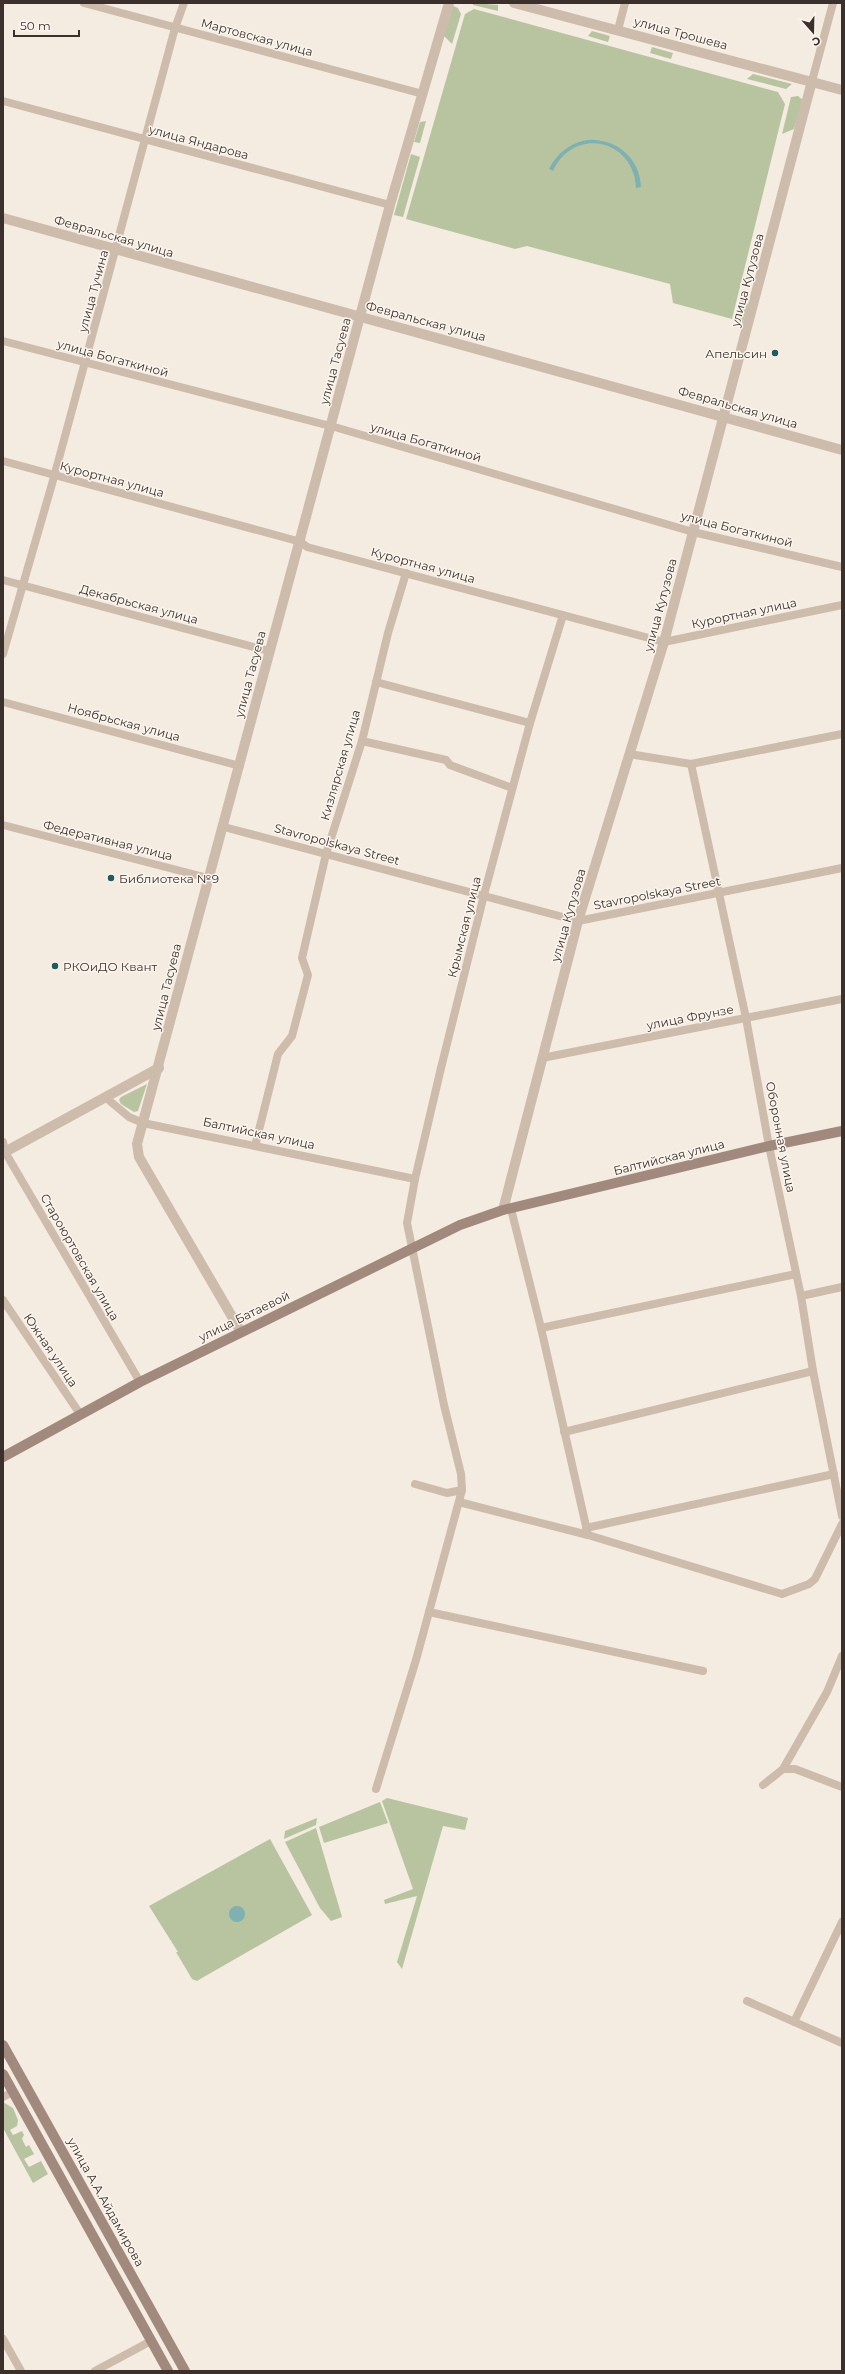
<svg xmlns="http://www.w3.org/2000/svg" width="845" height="2374" font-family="Montserrat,sans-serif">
	<rect width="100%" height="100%" fill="#f4ebe1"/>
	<g fill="#b8c4a0">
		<path d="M 473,3 L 498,5 L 498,11 L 473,5 Z"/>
		<path d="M 453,6 L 458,8 L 461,14 L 452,44 L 444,36 Z"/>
		<path d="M 474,9 L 778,92 L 785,104 L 732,319 L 673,303 L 670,284 L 527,246 L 515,249 L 406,219 L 465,14 Z"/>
		<path d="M 592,31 L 610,36 L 608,42 L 588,36 Z"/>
		<path d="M 652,47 L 673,53 L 671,59 L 650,53 Z"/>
		<path d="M 753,74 L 792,84 L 786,89 L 747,79 Z"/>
		<path d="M 798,96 L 803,100 L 794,129 L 782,134 L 791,97 Z"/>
		<path d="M 426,121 L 420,143 L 414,142 L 420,122 Z"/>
		<path d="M 411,154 L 420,157 L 403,217 L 394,215 Z"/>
		<path d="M 742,294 L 748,305 L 743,323 L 736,320 Z"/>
		<path d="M 147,1084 L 138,1111 L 134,1112 L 121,1104 L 119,1100 L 121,1097 Z"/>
		<path d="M 387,1798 L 468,1818 L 465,1830 L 443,1826 L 402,1969 L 397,1962 L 417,1896 L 385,1904 L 384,1900 L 413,1889 L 382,1801 Z"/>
		<path d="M 380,1802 L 388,1823 L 324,1843 L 319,1827 Z"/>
		<path d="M 317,1818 L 316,1825 L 284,1839 L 285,1831 Z"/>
		<path d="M 316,1828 L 342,1917 L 331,1921 L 320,1908 L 285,1842 Z"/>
		<path d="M 270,1839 L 312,1915 L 202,1978 L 197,1981 L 192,1979 L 176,1952 L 178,1952 L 149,1906 Z"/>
		<path d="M 3,2102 L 13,2108 L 18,2120 L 17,2126 L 10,2130 L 13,2135 L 22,2131 L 24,2135 L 22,2139 L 26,2147 L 29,2145 L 34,2154 L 24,2159 L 29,2167 L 41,2161 L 48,2174 L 33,2183 L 3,2128 Z"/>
	</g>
	<g fill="#7fb0b2">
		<path d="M 587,140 C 616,138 640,158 641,187 L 636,188 C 634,139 574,126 553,171 L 549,169 C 557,153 570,143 587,140 Z"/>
		<circle cx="237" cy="1914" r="8"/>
	</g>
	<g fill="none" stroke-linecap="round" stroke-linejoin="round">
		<g stroke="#cdbbac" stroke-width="8">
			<path d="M 84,3 L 423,94"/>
			<path d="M 618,30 L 625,3"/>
			<path d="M 812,81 L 833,3"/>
			<path d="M 3,101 L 390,205"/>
			<path d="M 3,341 L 338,428 L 693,532 L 842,567"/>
			<path d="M 3,461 L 301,542 L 307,547 L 664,642 L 842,605"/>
			<path d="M 3,580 L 269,651"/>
			<path d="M 3,654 L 54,477 L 175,28 L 184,3"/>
			<path d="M 376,682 L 530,723"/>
			<path d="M 3,702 L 240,766"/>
			<path d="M 362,741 L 446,760 L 450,765 L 512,788"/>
			<path d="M 629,754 L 691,764 L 842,734"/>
			<path d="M 691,764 L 746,1018 L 769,1146 L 801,1296 L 813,1371 L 842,1516"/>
			<path d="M 3,825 L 208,878"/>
			<path d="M 224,827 L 578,921 L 842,868"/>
			<path d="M 542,1058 L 842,999"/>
			<path d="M 105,1097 L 129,1117 L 143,1123 L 415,1179"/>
			<path d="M 3,1142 L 5,1152 L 140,1382"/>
			<path d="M 255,1146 L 278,1054 L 292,1036 L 308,975 L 302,958 L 326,854 L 362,741 L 388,633 L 406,573"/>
			<path d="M 511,1209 L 541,1328 L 588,1535"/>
			<path d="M 801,1296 L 842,1287"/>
			<path d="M 3,1300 L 80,1414"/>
			<path d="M 541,1328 L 796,1274"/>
			<path d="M 564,1432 L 813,1371"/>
			<path d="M 415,1484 L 447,1493 L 462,1490"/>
			<path d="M 459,1502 L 588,1535 L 782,1594 L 809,1584 L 815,1579 L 842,1524"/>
			<path d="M 586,1528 L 834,1474"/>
			<path d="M 429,1612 L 703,1671"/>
			<path d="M 783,1769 L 827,1692 L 842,1656"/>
			<path d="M 763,1785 L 783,1769 L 795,1769 L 842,1787"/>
			<path d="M 376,1789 L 416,1660 L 462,1490 L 461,1474 L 444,1405 L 407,1223 L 415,1179 L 441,1068 L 485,891 L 530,723 L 563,615"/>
			<path d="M 747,2001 L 842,2043"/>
			<path d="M 794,2022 L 842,1922"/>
			<path d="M 3,2097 L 13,2092"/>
			<path d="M 3,2339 L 21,2371"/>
			<path d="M 95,2371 L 151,2341"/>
		</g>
		<g stroke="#cdbbac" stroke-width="10">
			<path d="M 514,3 L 842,90"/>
			<path d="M 3,218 L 842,450"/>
			<path d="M 3,1153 L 159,1068"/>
			<path d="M 503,1210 L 578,921 L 664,642 L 812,81"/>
			<path d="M 241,1332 L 139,1157 L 137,1144 L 390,205 L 449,3"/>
		</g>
		<g stroke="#a18a7d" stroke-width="10">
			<path d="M 3,1457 L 140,1382 L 460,1225 L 503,1210 L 769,1146 L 842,1131"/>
			<path d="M 3,2045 L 185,2371"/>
			<path d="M 3,2074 L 168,2371"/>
		</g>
	</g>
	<g fill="#1f5a5e" stroke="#fbf5ee" stroke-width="1.5">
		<circle cx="775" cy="353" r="4"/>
		<circle cx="111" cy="878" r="4"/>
		<circle cx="55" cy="966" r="4"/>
	</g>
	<g text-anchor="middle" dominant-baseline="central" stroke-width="3" stroke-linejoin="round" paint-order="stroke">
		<g font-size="12" fill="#3b302b" stroke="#fbf5ee">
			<text transform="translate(681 33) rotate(15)">улица Трошева</text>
			<text transform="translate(257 37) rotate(15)">Мартовская улица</text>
			<text transform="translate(199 142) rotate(15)">улица Яндарова</text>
			<text transform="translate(114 236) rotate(16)">Февральская улица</text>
			<text transform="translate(747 280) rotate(-75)">улица Кутузова</text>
			<text transform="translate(93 291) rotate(-75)">улица Тучина</text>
			<text transform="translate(426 321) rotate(15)">Февральская улица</text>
			<text transform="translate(113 358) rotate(15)">улица Богаткиной</text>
			<text transform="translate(335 361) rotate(-75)">улица Тасуева</text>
			<text transform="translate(738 407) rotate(16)">Февральская улица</text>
			<text transform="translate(426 442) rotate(16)">улица Богаткиной</text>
			<text transform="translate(112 479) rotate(15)">Курортная улица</text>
			<text transform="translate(737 529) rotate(14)">улица Богаткиной</text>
			<text transform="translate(423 565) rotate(15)">Курортная улица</text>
			<text transform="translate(139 604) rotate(15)">Декабрьская улица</text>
			<text transform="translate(660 605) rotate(-75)">улица Кутузова</text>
			<text transform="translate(744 613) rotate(-12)">Курортная улица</text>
			<text transform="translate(250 674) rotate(-75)">улица Тасуева</text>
			<text transform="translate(124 722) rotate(15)">Ноябрьская улица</text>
			<text transform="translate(340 765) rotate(-74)">Кизлярская улица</text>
			<text transform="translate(108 840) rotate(14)">Федеративная улица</text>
			<text transform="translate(337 844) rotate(15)">Stavropolskaya Street</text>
			<text transform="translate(657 893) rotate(-11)">Stavropolskaya Street</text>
			<text transform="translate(568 915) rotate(-74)">улица Кутузова</text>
			<text transform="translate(464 927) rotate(-76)">Крымская улица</text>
			<text transform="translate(166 987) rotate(-76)">улица Тасуева</text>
			<text transform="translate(690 1017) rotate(-11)">улица Фрунзе</text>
			<text transform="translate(259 1133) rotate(12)">Балтийская улица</text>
			<text transform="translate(781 1137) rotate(79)">Оборонная улица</text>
			<text transform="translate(669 1157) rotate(-14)">Балтийская улица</text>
			<text transform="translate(80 1257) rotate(60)">Староюртовская улица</text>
			<text transform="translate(244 1316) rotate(-26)">улица Батаевой</text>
			<text transform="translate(51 1350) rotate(56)">Южная улица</text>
			<text transform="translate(106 2202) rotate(61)">улица А.А.Айдамирова</text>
		</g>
		<g font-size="12" fill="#3b302b" stroke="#fbf5ee" text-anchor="start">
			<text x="767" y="353" text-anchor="end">Апельсин</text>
			<text x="119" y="878">Библиотека №9</text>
			<text x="63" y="966">РКОиДО Квант</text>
		</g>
	</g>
	<rect width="845" height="2374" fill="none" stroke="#3b302b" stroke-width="8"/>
	<g transform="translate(813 32) rotate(160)" stroke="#fbf5ee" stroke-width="3" paint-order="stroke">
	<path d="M0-3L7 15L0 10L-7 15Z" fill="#3b302b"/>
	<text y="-6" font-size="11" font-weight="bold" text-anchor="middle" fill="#3b302b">С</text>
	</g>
	<path d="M14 30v6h65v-6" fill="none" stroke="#3b302b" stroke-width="2"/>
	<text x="20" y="30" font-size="12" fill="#3b302b" stroke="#fbf5ee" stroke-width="3" paint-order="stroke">50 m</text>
</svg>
